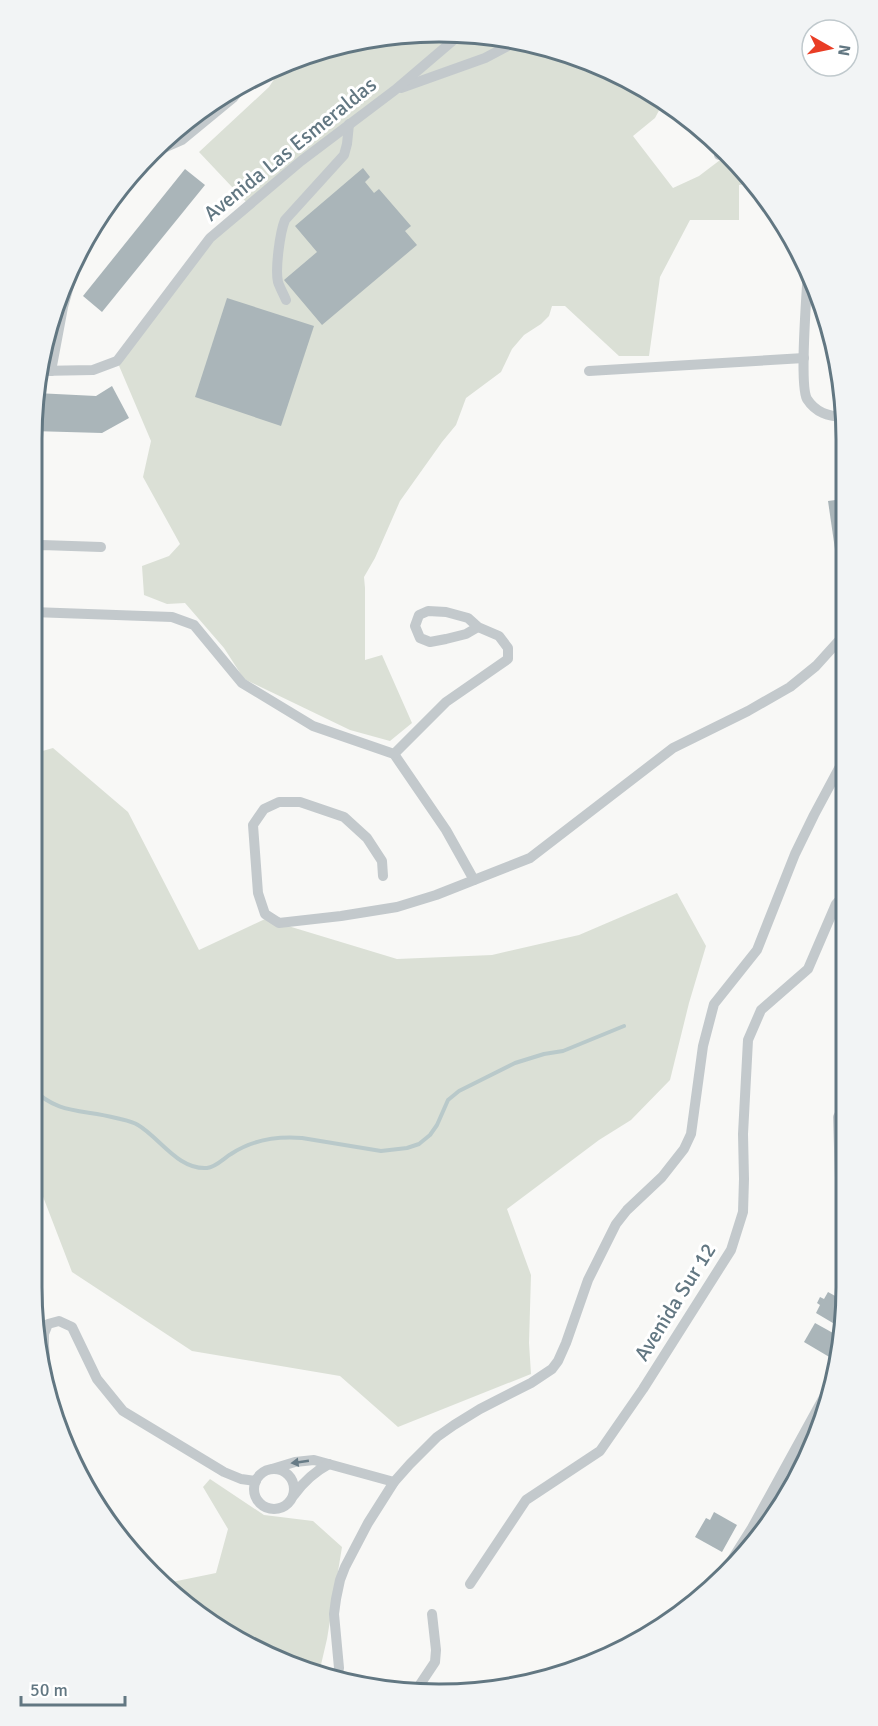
<svg xmlns="http://www.w3.org/2000/svg" width="878" height="1726" font-family="Signika,sans-serif">
	<rect width="100%" height="100%" fill="#f8f8f6"/>
	<g fill="#dbe0d6">
		<path d="M 465,32 L 544,45 L 619,73 L 663,103 L 655,118 L 633,136 L 673,188 L 699,176 L 728,154 L 755,183 L 739,185 L 739,220 L 690,220 L 660,277 L 649,356 L 619,356 L 565,306 L 552,306 L 549,316 L 541,324 L 524,335 L 512,349 L 501,372 L 466,398 L 456,425 L 442,442 L 400,501 L 375,558 L 364,577 L 365,588 L 365,660 L 382,655 L 412,723 L 390,741 L 350,730 L 244,679 L 224,648 L 185,603 L 167,604 L 144,595 L 142,566 L 169,556 L 180,544 L 143,477 L 151,441 L 117,361 L 201,249 L 249,205 L 199,152 L 269,87 L 284,64 L 308,53 L 385,35 Z"/>
		<path d="M 53,748 L 128,812 L 199,950 L 265,919 L 397,959 L 492,955 L 579,935 L 677,893 L 706,946 L 689,1003 L 670,1080 L 631,1120 L 599,1140 L 507,1209 L 531,1275 L 529,1343 L 531,1374 L 398,1427 L 340,1376 L 192,1351 L 72,1272 L 32,1168 L 32,754 Z"/>
		<path d="M 210,1479 L 264,1515 L 313,1521 L 342,1547 L 327,1639 L 320,1669 L 317,1674 L 283,1663 L 213,1626 L 167,1583 L 216,1573 L 228,1529 L 203,1487 Z"/>
	</g>
	<g fill="none" stroke-linecap="round" stroke-linejoin="round">
		<path stroke="#b9c9ca" stroke-width="4" d="M 32,1088 C 58,1115 83,1109 116,1118 C 124,1120 132,1121 138,1125 C 160,1138 178,1170 207,1168 C 216,1167 224,1158 231,1154 C 252,1140 277,1136 302,1138 L 381,1151 L 407,1148 L 419,1144 L 430,1135 L 437,1125 L 448,1100 L 459,1091 L 515,1063 L 544,1054 L 563,1051 L 624,1026"/>
	</g>
	<g fill="#aab5b9">
		<path d="M 363,168 L 370,177 L 365,182 L 374,193 L 379,189 L 411,226 L 405,231 L 417,245 L 322,325 L 284,280 L 317,252 L 295,226 Z"/>
		<path d="M 185,169 L 205,185 L 102,312 L 83,296 Z"/>
		<path d="M 227,298 L 314,326 L 281,426 L 195,397 Z"/>
		<path d="M 54,312 L 56,317 L 50,342 L 44,341 Z"/>
		<path d="M 112,386 L 129,418 L 102,433 L 32,431 L 32,413 L 36,393 L 96,396 Z"/>
		<path d="M 843,499 L 843,569 L 838,570 L 828,501 Z"/>
		<path d="M 828,1292 L 846,1302 L 843,1329 L 816,1313 L 820,1305 L 817,1303 L 820,1297 L 824,1299 Z"/>
		<path d="M 815,1323 L 842,1338 L 831,1358 L 804,1342 Z"/>
		<path d="M 714,1512 L 737,1525 L 722,1552 L 695,1537 L 706,1518 L 710,1520 Z"/>
	</g>
	<g fill="none" stroke-linecap="round" stroke-linejoin="round">
		<g stroke="#c3c9cc" stroke-width="10">
			<path d="M 401,88 L 485,58 L 517,41"/>
			<path d="M 150,154 L 182,140 L 233,98 L 246,81"/>
			<path d="M 719,155 L 724,150"/>
			<path d="M 808,269 C 807,291 799,385 807,399 C 816,413 828,416 843,417"/>
			<path d="M 286,300 C 284,295 280,288 278,282 C 275,269 280,232 285,220 L 344,155 L 347,144 L 349,124"/>
			<path d="M 39,371 L 93,370 L 117,361 L 210,238 L 301,161 L 395,90 L 463,32"/>
			<path d="M 51,371 L 63,307 L 79,251"/>
			<path d="M 589,371 L 804,358"/>
			<path d="M 32,547 L 42,545 L 101,547"/>
			<path d="M 32,612 L 172,617 L 194,625 L 242,683 L 313,726 L 394,754 L 446,830 L 474,880"/>
			<path d="M 394,754 L 446,702 L 508,659 L 508,648 L 499,636 L 478,627 L 468,618 L 446,612 L 428,611 L 419,615 L 415,626 L 420,638 L 430,642 L 446,639 L 466,634 L 478,627"/>
			<path d="M 383,876 L 382,861 L 367,838 L 344,817 L 300,802 L 279,802 L 264,809 L 253,825 L 258,893 L 265,914 L 279,923 L 341,916 L 397,907 L 436,895 L 530,858 L 673,748 L 748,711 L 790,687 L 816,666 L 844,635"/>
			<path d="M 845,1104 L 838,1117 L 841,1208 L 845,1229"/>
			<path d="M 46,1373 L 44,1345 L 44,1334 L 48,1324 L 59,1321 L 72,1327 L 97,1379 L 123,1411 L 224,1472 L 241,1479 L 256,1481"/>
			<circle cx="274" cy="1489" r="20"/>
			<path d="M 272,1469 L 295,1462 L 314,1460 L 394,1482"/>
			<path d="M 294,1495 C 304,1481 314,1472 329,1464"/>
			<path d="M 718,1582 L 752,1528 L 835,1377"/>
			<path d="M 470,1584 L 526,1500 L 600,1451 L 643,1389 L 731,1250 L 743,1212 L 744,1179 L 743,1134 L 748,1040 L 761,1010 L 808,969 L 836,904 L 844,895"/>
			<path d="M 336,1680 L 339,1668 L 334,1614 L 336,1599 L 340,1580 L 345,1567 L 368,1523 L 394,1482 L 410,1464 L 437,1437 L 454,1425 L 480,1409 L 531,1383 L 552,1369 L 558,1361 L 566,1343 L 588,1280 L 616,1224 L 627,1210 L 662,1177 L 684,1149 L 691,1134 L 703,1046 L 714,1004 L 757,950 L 795,854 L 814,815 L 844,759"/>
			<path d="M 417,1689 L 435,1662 L 436,1650 L 432,1614"/>
		</g>
	</g>
	<defs><path id="oneway-solid" d="M-6-.8H1V-3.2L6.5 0L1 3.2V.8H-6Z" transform="scale(1.5)"/></defs>
	<use fill="#677b86" href="#oneway-solid" transform="translate(300 1462) rotate(172)"/>
	<g text-anchor="middle" dominant-baseline="central" stroke-width="6" stroke-linejoin="round" paint-order="stroke">
		<g font-size="21" fill="#627782" stroke="#fff">
			<text transform="translate(290 149) rotate(-39)">Avenida Las Esmeraldas</text>
			<text transform="translate(675 1302) rotate(-58)">Avenida Sur 12</text>
		</g>
	</g>
	<path d="M0 0H878V1726H0ZM439 42H439A397 397 0 0 1 836 439V1287A397 397 0 0 1 439 1684H439A397 397 0 0 1 42 1287V439A397 397 0 0 1 439 42Z" fill="#f2f4f5" fill-rule="evenodd"/>
	<path fill="none" stroke="#627782" stroke-width="3" d="M439 42H439A397 397 0 0 1 836 439V1287A397 397 0 0 1 439 1684H439A397 397 0 0 1 42 1287V439A397 397 0 0 1 439 42Z"/>
	<g transform="translate(830 48) rotate(99)"><circle r="28" fill="#ffffff" stroke="#c0c9cd" stroke-width="1.5"/>
	<path d="M0-4.5L10 22L0 15L-10 22Z" fill="#e93d25"/>
	<text y="-9" font-size="16" font-weight="bold" text-anchor="middle" fill="#627782">N</text>
	</g>
	<path d="M21 1696v9h104v-9" fill="none" stroke="#627782" stroke-width="3"/>
	<text x="30" y="1696" font-size="18" fill="#627782" stroke="#ffffff" stroke-width="4.5" paint-order="stroke">50 m</text>
</svg>
